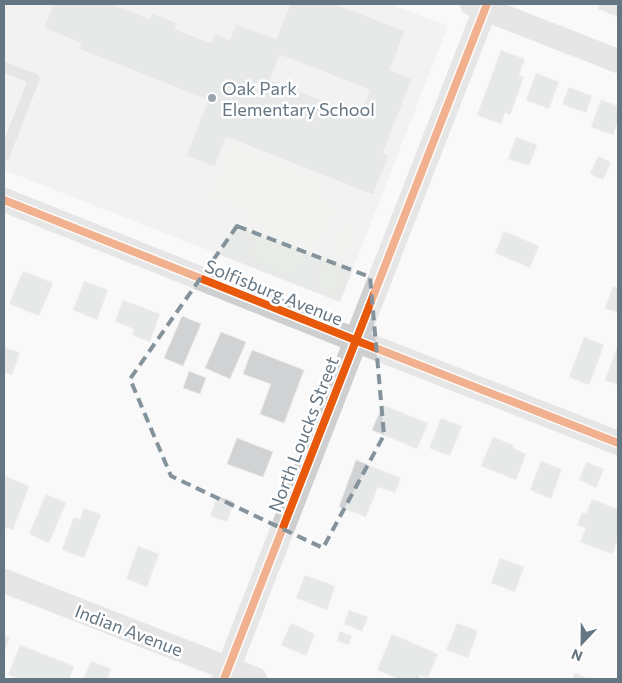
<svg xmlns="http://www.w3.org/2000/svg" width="622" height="683" font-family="Commissioner,sans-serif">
	<rect width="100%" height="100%" fill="#f9f9f9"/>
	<path fill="#e8e9e9" d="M 4,4 L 391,4 L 448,26 L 340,302 L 4,170 Z"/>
	<g fill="#e8ebe6">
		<path d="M 229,140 L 331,181 L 325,196 L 341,203 L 322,250 L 319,247 L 290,276 L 249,259 L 257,239 L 237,231 L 244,214 L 205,198 Z"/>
		<path d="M 343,220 L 359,226 L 361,230 L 337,292 L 333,294 L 317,287 L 315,283 L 339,222 Z"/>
	</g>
	<g fill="#d0d2d3" stroke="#e8e8e8" fill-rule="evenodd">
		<path d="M 53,4 L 112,4 L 150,19 L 152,13 L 177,23 L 175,29 L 211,43 L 215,34 L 230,40 L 236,24 L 276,39 L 290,4 L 335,4 L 405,31 L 390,70 L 412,79 L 383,153 L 389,156 L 373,195 L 226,137 L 215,167 L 186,156 L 208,100 L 79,49 L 81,43 L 44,28 ZM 280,55 L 370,90 L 360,115 L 270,80 Z"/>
		<path d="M 600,4 L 618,4 L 618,17 L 598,9 Z"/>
		<path d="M 501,50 L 525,59 L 519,75 L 524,77 L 510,115 L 505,113 L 501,124 L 477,115 Z"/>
		<path d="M 536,73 L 559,82 L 549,109 L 526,100 Z"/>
		<path d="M 569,87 L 592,96 L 586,113 L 562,104 Z"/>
		<path d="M 601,100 L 618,106 L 618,121 L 613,135 L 591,127 Z"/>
		<path d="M 516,137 L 537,145 L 529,166 L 508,159 Z"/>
		<path d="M 598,156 L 611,162 L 603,180 L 590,174 Z"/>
		<path d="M 504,231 L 539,246 L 530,268 L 495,253 Z"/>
		<path d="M 23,271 L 53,283 L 39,316 L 9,304 Z"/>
		<path d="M 84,281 L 108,290 L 97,320 L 73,310 Z"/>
		<path d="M 613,286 L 618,288 L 618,313 L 605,308 Z"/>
		<path d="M 123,300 L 160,314 L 150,342 L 132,335 L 134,329 L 115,322 Z"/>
		<path d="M 182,316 L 201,324 L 183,366 L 164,358 Z"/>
		<path d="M 221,332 L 246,342 L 230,379 L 205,368 Z"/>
		<path d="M 584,337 L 604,345 L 589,385 L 569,377 Z"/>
		<path d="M 618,345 L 618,385 L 605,380 Z"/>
		<path d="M 4,347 L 20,353 L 12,375 L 4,372 Z"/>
		<path d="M 252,350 L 304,370 L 284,423 L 260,414 L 271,384 L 243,374 Z"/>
		<path d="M 189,371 L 206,378 L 200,394 L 183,388 Z"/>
		<path d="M 383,405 L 428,423 L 417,449 L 372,430 Z"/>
		<path d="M 441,418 L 462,426 L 450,456 L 429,448 Z"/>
		<path d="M 493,437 L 514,445 L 513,448 L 526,454 L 516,480 L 481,466 Z"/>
		<path d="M 237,438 L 273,452 L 263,477 L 227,464 Z"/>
		<path d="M 356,460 L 401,478 L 395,493 L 378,487 L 366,517 L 339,507 Z"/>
		<path d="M 541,461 L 562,469 L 551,499 L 530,490 Z"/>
		<path d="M 586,462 L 604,469 L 596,488 L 579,480 Z"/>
		<path d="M 5,476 L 29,486 L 13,530 L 4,527 Z"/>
		<path d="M 46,494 L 66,503 L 49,543 L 29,534 Z"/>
		<path d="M 217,496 L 234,502 L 227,522 L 210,516 Z"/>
		<path d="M 592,499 L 618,509 L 618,539 L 612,554 L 580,542 L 586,528 L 577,525 L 582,512 L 586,514 Z"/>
		<path d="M 84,508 L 101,515 L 84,558 L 62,550 L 74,517 L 80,519 Z"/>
		<path d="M 138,546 L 159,554 L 147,587 L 126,579 Z"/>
		<path d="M 500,558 L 524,567 L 515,592 L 491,583 Z"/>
		<path d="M 305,575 L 335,586 L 327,610 L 296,598 Z"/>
		<path d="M 349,610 L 368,617 L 362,631 L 344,624 Z"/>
		<path d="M 291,623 L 315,634 L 306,656 L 281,645 Z"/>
		<path d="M 457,623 L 478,631 L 468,658 L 446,650 Z"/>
		<path d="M 340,631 L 352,636 L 349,645 L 337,641 Z"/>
		<path d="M 392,634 L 438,654 L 428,678 L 420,675 L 419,679 L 399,679 L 377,670 Z"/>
		<path d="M 4,635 L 10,638 L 4,652 Z"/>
		<path d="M 20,645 L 74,666 L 69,679 L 20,679 L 8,675 Z"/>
		<path d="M 91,661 L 111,669 L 107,679 L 83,679 Z"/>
		<path d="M 575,673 L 589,679 L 572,679 Z"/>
	</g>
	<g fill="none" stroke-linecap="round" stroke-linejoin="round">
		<path stroke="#cecfd0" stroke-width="11" d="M 4,67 L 34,79 L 4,156"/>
		<g stroke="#cecfd0" stroke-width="24">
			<path d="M 472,4 L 618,61"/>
			<path d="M 4,200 L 355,340 L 618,443"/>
			<path d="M 4,581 L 255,679"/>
			<path d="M 224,679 L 487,4"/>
		</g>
		<defs>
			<g id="cycleway">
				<path d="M 4,200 L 355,340 L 618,443"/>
				<path d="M 224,679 L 487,4"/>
			</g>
		</defs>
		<use href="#cycleway" stroke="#fff" stroke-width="11"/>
		<use href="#cycleway" stroke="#e8590c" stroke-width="8"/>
	</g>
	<path d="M0 0H622V683H0ZM 237,226 L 370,277 L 384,435 L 323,548 L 171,476 L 130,379 Z" fill="#f9f9f9" fill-opacity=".55" fill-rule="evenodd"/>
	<path fill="none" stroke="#84929c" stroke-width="4" stroke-dasharray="10 6" stroke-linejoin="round" d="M 237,226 L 370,277 L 384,435 L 323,548 L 171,476 L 130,379 Z"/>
	<circle fill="#99a4ac" stroke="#fff" stroke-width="2" cx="212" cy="98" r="5"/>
	<g text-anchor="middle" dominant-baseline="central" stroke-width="5" stroke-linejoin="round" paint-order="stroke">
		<g font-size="18" fill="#657683" stroke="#fff" text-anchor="start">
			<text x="222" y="88">Oak Park<tspan x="222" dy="21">Elementary School</tspan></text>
		</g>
		<g font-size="18" fill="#657683" stroke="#fff">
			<text transform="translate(274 292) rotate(22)">Solfisburg Avenue</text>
			<text transform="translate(303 434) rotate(-69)">North Loucks Street</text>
			<text transform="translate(129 630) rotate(21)">Indian Avenue</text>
		</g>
	</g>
	<rect width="622" height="683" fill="none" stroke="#657683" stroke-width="10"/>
	<g transform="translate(582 643) rotate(202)" stroke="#ffffff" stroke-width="4" paint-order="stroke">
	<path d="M0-4L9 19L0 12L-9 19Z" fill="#657683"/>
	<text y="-8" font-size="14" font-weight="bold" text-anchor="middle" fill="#657683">N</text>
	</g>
</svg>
